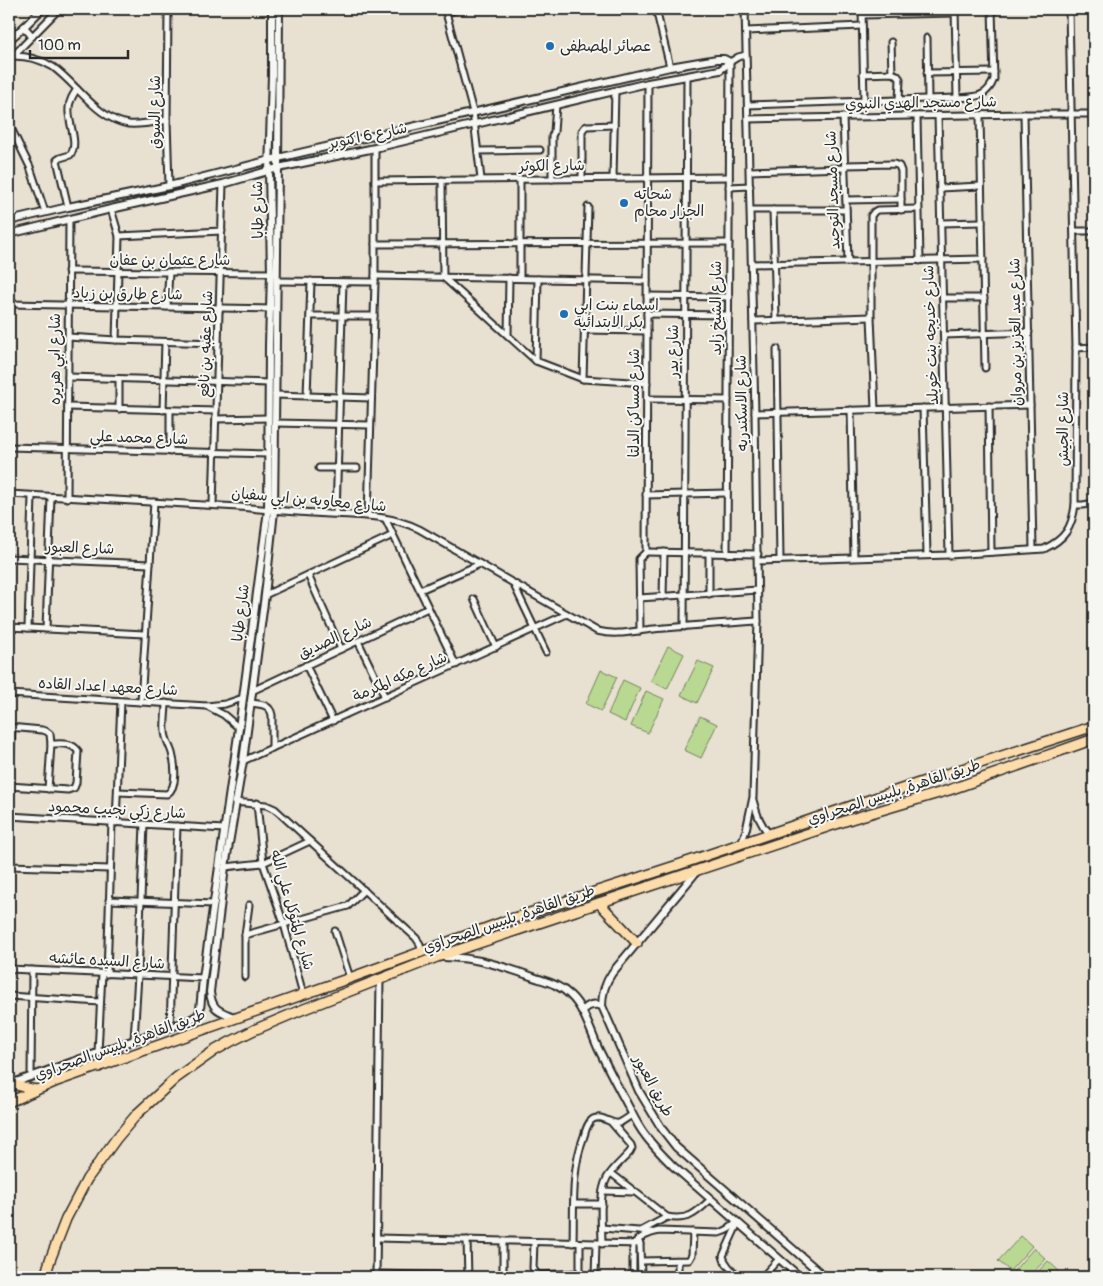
<svg xmlns="http://www.w3.org/2000/svg" width="1103" height="1286" font-family="Pangolin,'Playpen Sans Arabic',sans-serif">
	<rect width="100%" height="100%" fill="#e8e0d0"/>
	<filter id="ink" filterUnits="userSpaceOnUse"><feTurbulence type="fractalNoise" baseFrequency=".02" numOctaves="2"/><feDisplacementMap in="SourceGraphic" scale="10" xChannelSelector="R" yChannelSelector="G"/><feConvolveMatrix kernelMatrix="1 2 1 2 8 2 1 2 1" color-interpolation-filters="sRGB"/></filter>
	<g filter="url(#ink)">
		<g fill="#b9d992" stroke="#72825e">
			<path d="M 668,646 L 684,654 L 667,689 L 651,681 Z"/>
			<path d="M 698,661 L 714,668 L 697,703 L 681,695 Z"/>
			<path d="M 601,670 L 617,677 L 601,711 L 586,704 Z"/>
			<path d="M 623,680 L 640,688 L 625,722 L 608,714 Z"/>
			<path d="M 646,691 L 664,699 L 648,733 L 631,726 Z"/>
			<path d="M 700,716 L 717,724 L 701,758 L 684,750 Z"/>
			<path d="M 1021,1236 L 1032,1246 L 1010,1271 L 998,1261 Z"/>
			<path d="M 1034,1248 L 1046,1259 L 1029,1277 L 1017,1277 L 1012,1273 Z"/>
			<path d="M 1048,1261 L 1059,1271 L 1054,1277 L 1033,1277 Z"/>
		</g>
		<g fill="none" stroke-linecap="round" stroke-linejoin="round">
			<defs>
				<g id="minor">
					<path d="M 168,9 L 167,120 L 169,186"/>
					<path d="M 445,9 L 473,112 L 481,179"/>
					<path d="M 656,9 L 670,67"/>
					<path d="M 862,9 L 864,101"/>
					<path d="M 955,9 L 957,98"/>
					<path d="M 446,13 L 458,9"/>
					<path d="M 862,15 L 955,13"/>
					<path d="M 746,31 L 862,26"/>
					<path d="M 927,38 L 928,99"/>
					<path d="M 891,42 L 892,73"/>
					<path d="M 13,56 C 27,56 41,59 53,67 C 77,84 98,120 129,124 C 141,125 155,122 167,120"/>
					<path d="M 9,60 L 55,13"/>
					<path d="M 927,73 L 994,72"/>
					<path d="M 863,74 L 892,73 L 897,75 L 900,79 L 899,100"/>
					<path d="M 748,105 L 957,98 C 975,97 987,98 994,79 L 992,9"/>
					<path d="M 1024,114 L 1033,549"/>
					<path d="M 938,115 L 949,555"/>
					<path d="M 980,115 L 985,368"/>
					<path d="M 917,116 L 920,261"/>
					<path d="M 843,117 L 848,262"/>
					<path d="M 748,119 L 1024,114 L 1094,114"/>
					<path d="M 9,124 L 30,167 L 45,212"/>
					<path d="M 478,151 L 540,150"/>
					<path d="M 845,165 L 894,164 L 899,166 L 901,171 L 901,210"/>
					<path d="M 750,171 L 845,168"/>
					<path d="M 582,178 L 582,131 L 585,127 L 587,126 L 614,125"/>
					<path d="M 613,178 L 615,91"/>
					<path d="M 520,179 L 520,278"/>
					<path d="M 552,179 L 552,136 L 554,132 L 556,105"/>
					<path d="M 442,180 L 443,277 L 536,361 L 583,379 L 647,383"/>
					<path d="M 375,181 L 729,177"/>
					<path d="M 729,187 L 750,186"/>
					<path d="M 940,188 L 981,186"/>
					<path d="M 846,200 L 901,199"/>
					<path d="M 68,207 L 57,160 L 60,158 L 70,155 C 80,144 67,121 69,108 C 69,101 73,95 77,89"/>
					<path d="M 111,209 L 119,236 L 116,340"/>
					<path d="M 751,210 L 846,210"/>
					<path d="M 773,210 L 776,320"/>
					<path d="M 941,223 L 982,222"/>
					<path d="M 1074,231 L 1094,231"/>
					<path d="M 119,236 L 222,231"/>
					<path d="M 375,244 L 729,243"/>
					<path d="M 752,264 L 983,259"/>
					<path d="M 68,271 L 271,273"/>
					<path d="M 375,276 L 647,281"/>
					<path d="M 277,281 L 375,282"/>
					<path d="M 647,296 L 729,297"/>
					<path d="M 943,298 L 984,298"/>
					<path d="M 9,304 L 273,309"/>
					<path d="M 167,307 L 169,272"/>
					<path d="M 647,314 L 729,315"/>
					<path d="M 310,316 L 374,316"/>
					<path d="M 753,321 L 871,317"/>
					<path d="M 584,330 L 647,331"/>
					<path d="M 508,335 L 509,278"/>
					<path d="M 944,335 L 1029,332"/>
					<path d="M 68,337 L 116,340 L 218,343"/>
					<path d="M 1076,348 L 1094,347"/>
					<path d="M 777,349 L 780,560"/>
					<path d="M 536,361 L 538,279"/>
					<path d="M 68,377 L 269,383"/>
					<path d="M 583,379 L 588,207"/>
					<path d="M 275,395 L 371,398"/>
					<path d="M 307,396 L 311,281"/>
					<path d="M 647,399 L 728,400"/>
					<path d="M 989,406 L 991,552"/>
					<path d="M 68,407 L 216,411"/>
					<path d="M 923,408 L 927,555"/>
					<path d="M 119,409 L 119,379"/>
					<path d="M 875,409 L 871,317 L 871,216 L 874,212 L 877,210 L 918,209"/>
					<path d="M 163,410 L 165,342"/>
					<path d="M 851,410 L 854,557"/>
					<path d="M 755,413 L 1030,405"/>
					<path d="M 216,419 L 268,418"/>
					<path d="M 275,423 L 370,425"/>
					<path d="M 9,447 L 268,454"/>
					<path d="M 170,452 L 170,410"/>
					<path d="M 319,468 L 357,468"/>
					<path d="M 9,494 L 239,507 C 269,510 298,512 328,514 C 359,515 390,515 419,529 L 597,631 C 618,636 633,631 654,629 C 689,626 723,623 758,621"/>
					<path d="M 646,495 L 727,493"/>
					<path d="M 67,498 L 69,220"/>
					<path d="M 213,505 L 223,184"/>
					<path d="M 1075,505 L 1083,505 L 1094,503"/>
					<path d="M 336,514 L 343,282"/>
					<path d="M 368,516 L 375,282 L 375,148"/>
					<path d="M 385,518 L 456,665"/>
					<path d="M 646,552 L 758,554"/>
					<path d="M 727,554 L 730,62 L 738,57 L 746,55"/>
					<path d="M 9,558 L 150,564"/>
					<path d="M 758,561 L 949,555 L 1044,549 C 1065,539 1072,528 1075,505 L 1076,348 L 1069,9"/>
					<path d="M 308,575 L 341,649"/>
					<path d="M 513,583 L 546,652"/>
					<path d="M 420,590 L 480,564"/>
					<path d="M 709,594 L 709,553"/>
					<path d="M 265,595 L 393,535"/>
					<path d="M 663,597 L 664,552"/>
					<path d="M 639,598 L 758,590"/>
					<path d="M 474,599 L 496,647"/>
					<path d="M 9,627 L 144,634"/>
					<path d="M 684,627 L 687,76"/>
					<path d="M 28,628 L 32,496"/>
					<path d="M 46,629 L 51,497"/>
					<path d="M 640,631 L 639,559 L 646,552 L 648,83"/>
					<path d="M 358,641 L 385,697"/>
					<path d="M 306,665 L 333,721"/>
					<path d="M 252,691 L 428,608"/>
					<path d="M 9,694 L 207,706 L 225,704 L 243,698"/>
					<path d="M 141,702 L 154,502"/>
					<path d="M 250,703 C 260,704 270,704 272,715 L 272,748"/>
					<path d="M 207,706 L 224,715 L 239,728"/>
					<path d="M 9,727 L 42,730 L 46,731 L 50,734 L 51,744 L 48,789"/>
					<path d="M 243,761 L 567,614"/>
					<path d="M 9,786 L 68,790 L 74,788 L 76,783 L 78,751 C 72,742 61,744 51,744"/>
					<path d="M 9,786 L 12,727"/>
					<path d="M 118,792 L 167,794 C 178,787 175,764 172,753 C 170,746 165,739 165,731 C 164,722 166,712 166,703"/>
					<path d="M 753,800 C 757,814 759,822 769,834"/>
					<path d="M 234,802 L 266,805 L 275,809 L 416,938 L 420,944 L 421,952"/>
					<path d="M 257,803 L 263,863 L 284,924 L 303,994"/>
					<path d="M 9,816 L 224,829"/>
					<path d="M 116,823 L 121,701"/>
					<path d="M 741,844 L 746,830 L 753,797 L 758,621 L 755,413 L 745,9"/>
					<path d="M 9,866 L 110,869"/>
					<path d="M 225,867 L 263,863 L 310,841"/>
					<path d="M 109,900 L 214,904"/>
					<path d="M 335,931 L 350,978"/>
					<path d="M 245,935 L 348,906 L 364,890"/>
					<path d="M 9,969 L 203,978"/>
					<path d="M 107,974 L 112,822"/>
					<path d="M 245,977 L 245,935 L 249,905"/>
					<path d="M 9,996 L 100,1002"/>
					<path d="M 170,1027 L 177,826"/>
					<path d="M 134,1040 L 138,975 L 144,824"/>
					<path d="M 98,1053 L 102,973"/>
					<path d="M 31,1077 L 32,970"/>
					<path d="M 611,1173 L 667,1217 C 689,1221 696,1213 711,1199"/>
					<path d="M 603,1191 L 634,1192"/>
					<path d="M 574,1204 L 602,1204"/>
					<path d="M 738,1223 L 723,1256 C 725,1265 733,1271 740,1277"/>
					<path d="M 602,1228 L 651,1232"/>
					<path d="M 641,1231 L 667,1217"/>
					<path d="M 377,1238 L 640,1244"/>
					<path d="M 467,1240 L 468,1277"/>
					<path d="M 534,1242 L 533,1268 L 536,1273 L 540,1275 L 580,1273"/>
					<path d="M 639,1242 L 640,1244 L 641,1277"/>
					<path d="M 573,1243 C 574,1207 571,1170 584,1136 C 586,1130 587,1123 593,1119 C 603,1114 610,1125 619,1123 C 624,1121 628,1117 632,1115"/>
					<path d="M 580,1243 L 580,1277"/>
					<path d="M 602,1244 C 602,1225 598,1195 607,1178 C 613,1168 623,1160 630,1152 L 632,1148 L 631,1145 L 611,1122"/>
					<path d="M 641,1261 L 689,1260 L 692,1255 L 693,1232"/>
					<path d="M 678,1261 L 678,1277"/>
					<path d="M 376,1274 L 468,1276"/>
					<path d="M 376,1277 L 380,979"/>
					<path d="M 503,1277 L 503,1241"/>
					<path d="M 595,1277 L 596,1243"/>
					<path d="M 633,1277 L 633,1244 C 640,1237 649,1233 659,1231 L 719,1233 C 727,1231 731,1228 737,1222"/>
					<path d="M 762,1277 L 779,1259"/>
				</g>
				<g id="tertiary">
					<path d="M 24,27 L 32,36"/>
					<path d="M 9,40 L 24,27 L 42,9"/>
					<path d="M 9,221 L 68,207 L 169,186 L 278,158 L 670,67 L 717,59 L 724,59 L 730,62 L 720,70 L 648,83 L 375,148 L 278,168 L 223,184 L 111,209 L 9,234"/>
					<path d="M 697,871 L 612,973 C 605,983 602,993 602,1006 L 639,1091 L 662,1129 L 676,1147 L 825,1277"/>
					<path d="M 443,957 C 475,957 506,967 536,978 C 548,982 560,985 570,995 C 584,1008 590,1030 598,1048 C 607,1066 616,1084 626,1102 C 632,1113 637,1125 645,1135 C 653,1146 663,1156 673,1166 L 800,1277"/>
					<path d="M 582,1012 C 587,1005 594,1003 602,1006"/>
					<path d="M 236,1018 C 220,1011 212,1011 210,992 L 225,867 L 243,761 L 265,595 L 274,511 L 278,168 L 279,9"/>
					<path d="M 13,1083 L 188,1021 L 198,1015 L 200,1010 L 203,978 L 239,728 L 268,510 L 269,345 L 271,273 L 269,171 L 272,75 L 272,9"/>
				</g>
				<g id="trunk">
					<path d="M 599,903 L 637,943"/>
					<path d="M 99,1067 L 111,1052 L 118,1047"/>
					<path d="M 12,1084 L 36,1090"/>
					<path d="M 9,1102 L 57,1081 L 350,978 L 514,918 L 678,865 L 919,783 L 1094,726"/>
					<path d="M 45,1277 L 50,1260 L 66,1219 L 87,1179 L 116,1139 L 137,1114 L 176,1078 L 214,1051 L 230,1042 L 254,1030 L 299,1011 L 437,957 L 851,819 L 949,790 L 1094,739"/>
				</g>
			</defs>
			<use href="#minor" stroke="#2b2b2b" stroke-width="9"/>
			<use href="#tertiary" stroke="#2b2b2b" stroke-width="10"/>
			<use href="#trunk" stroke="#2b2b2b" stroke-width="12"/>
			<use href="#minor" stroke="#f6f6f2" stroke-width="5"/>
			<use href="#tertiary" stroke="#f6f6f2" stroke-width="6"/>
			<use href="#trunk" stroke="#fddcac" stroke-width="9"/>
		</g>
	</g>
	<g fill="#1f6fb2" stroke="#f6f6f2" stroke-width="2">
		<circle cx="550" cy="46" r="5"/>
		<circle cx="624" cy="203" r="5"/>
		<circle cx="564" cy="314" r="5"/>
	</g>
	<g text-anchor="middle" dominant-baseline="central" stroke-width="4" stroke-linejoin="round" paint-order="stroke">
		<g font-size="15" fill="#2b2b2b" stroke="#f6f6f2" text-anchor="start">
			<text x="560" y="46">عصائر المصطفى</text>
			<text x="634" y="194">شحاته<tspan x="634" dy="17">الجزار محام</tspan></text>
			<text x="574" y="305">اسماء بنت ابي<tspan x="574" dy="17">بكر الابتدائيه</tspan></text>
		</g>
		<g font-size="15" fill="#2b2b2b" stroke="#f6f6f2">
			<text transform="translate(921 103) rotate(-1)">شارع مسجد الهدي النبوي</text>
			<text transform="translate(155 112) rotate(-90)">شارع السوق</text>
			<text transform="translate(368 136) rotate(-12)">شارع 6 اكتوبر</text>
			<text transform="translate(552 166) rotate(-1)">شارع الكوثر</text>
			<text transform="translate(833 190) rotate(-92)">شارع مسجد التوحيد</text>
			<text transform="translate(258 210) rotate(-91)">شارع طابا</text>
			<text x="170" y="260">شارع عثمان بن عفان</text>
			<text transform="translate(128 294) rotate(1)">شارع طارق بن زياد</text>
			<text transform="translate(716 308) rotate(-90)">شارع الشيخ زايد</text>
			<text transform="translate(1016 332) rotate(-91)">شارع عبد العزيز بن مروان</text>
			<text transform="translate(931 335) rotate(-92)">شارع خديجه بنت خويلد</text>
			<text transform="translate(206 344) rotate(-88)">شارع عقبه بن نافع</text>
			<text transform="translate(673 351) rotate(-90)">شارع بدر</text>
			<text transform="translate(55 359) rotate(-90)">شارع ابي هريره</text>
			<text transform="translate(634 403) rotate(-90)">شارع مساكن الدلتا</text>
			<text transform="translate(742 403) rotate(-91)">شارع الاسكندريه</text>
			<text transform="translate(1063 429) rotate(-90)">شارع الجيش</text>
			<text transform="translate(139 438) rotate(2)">شارع محمد علي</text>
			<text transform="translate(309 500) rotate(5)">شارع معاويه بن ابي سفيان</text>
			<text transform="translate(80 548) rotate(2)">شارع العبور</text>
			<text transform="translate(241 613) rotate(-83)">شارع طابا</text>
			<text transform="translate(335 638) rotate(-25)">شارع الصديق</text>
			<text transform="translate(400 677) rotate(-24)">شارع مكه المكرمة</text>
			<text transform="translate(108 687) rotate(3)">شارع معهد اعداد القاده</text>
			<text transform="translate(894 792) rotate(-18)">طريق القاهرة, بلبيس الصحراوي</text>
			<text transform="translate(117 810) rotate(3)">شارع زكي نجيب محمود</text>
			<text transform="translate(292 910) rotate(74)">شارع المتوكل علي الله</text>
			<text transform="translate(509 919) rotate(-19)">طريق القاهرة, بلبيس الصحراوي</text>
			<text transform="translate(107 961) rotate(3)">شارع السيده عائشه</text>
			<text transform="translate(120 1045) rotate(-20)">طريق القاهرة, بلبيس الصحراوي</text>
			<text transform="translate(653 1086) rotate(62)">طريق العبور</text>
		</g>
	</g>
	<rect width="1103" height="1286" fill="none" stroke="#f6f6f2" stroke-width="30"/>
	<rect x="15" y="15" width="1073" height="1256" fill="none" stroke="#2b2b2b" stroke-width="2" filter="url(#ink)"/>
	<path d="M30 50v8h98v-8" fill="none" stroke="#2b2b2b" stroke-width="2.5"/>
	<text x="38" y="50" font-size="15" fill="#2b2b2b" stroke="#f6f6f2" stroke-width="4" paint-order="stroke">100 m</text>
</svg>
